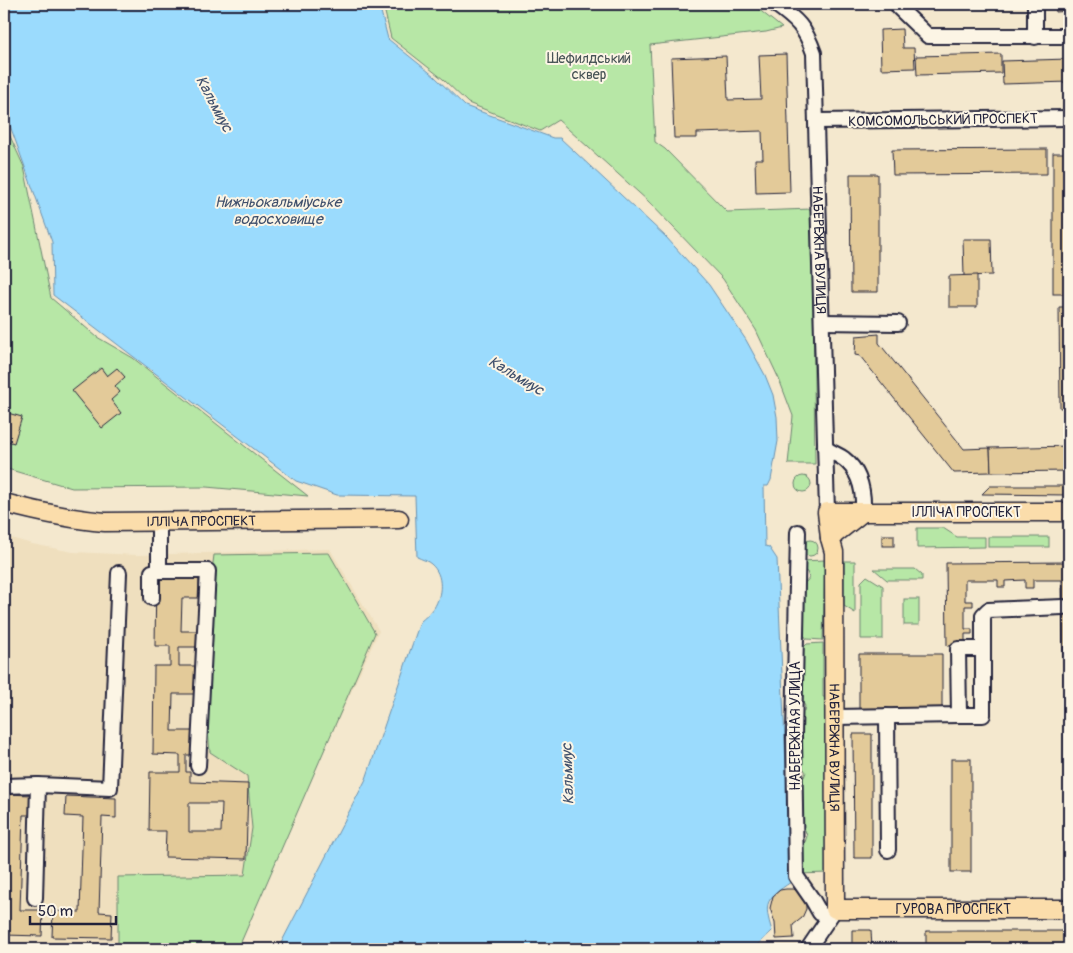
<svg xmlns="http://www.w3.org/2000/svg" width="1073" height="953" font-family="Pangolin,sans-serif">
	<rect width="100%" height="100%" fill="#f4e8ce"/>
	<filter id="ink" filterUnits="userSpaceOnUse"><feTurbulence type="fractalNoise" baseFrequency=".02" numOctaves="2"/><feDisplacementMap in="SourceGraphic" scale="10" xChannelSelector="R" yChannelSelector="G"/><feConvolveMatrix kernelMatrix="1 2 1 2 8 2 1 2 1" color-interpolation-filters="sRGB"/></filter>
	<g filter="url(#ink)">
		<path fill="#efdfbe" d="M 4,536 L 32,544 L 73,552 L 138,555 L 330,549 L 379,631 L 262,885 L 124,949 L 4,949 Z"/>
		<g fill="#b7e7a6" stroke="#6c8470">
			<path d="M 383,4 L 752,4 L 782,28 L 766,32 L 650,45 L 655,142 L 665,149 L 727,212 L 812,209 L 815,464 L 788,464 L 793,416 L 779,379 L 756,330 L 723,279 L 648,201 L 558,120 L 540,131 L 468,103 L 443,79 L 391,38 Z"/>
			<path d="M 4,123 L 24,167 L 51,298 L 97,337 L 133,358 L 308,496 L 206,487 L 72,488 L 4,468 Z"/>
			<circle cx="803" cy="484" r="8"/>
			<path d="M 917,528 L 943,528 L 957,537 L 985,537 L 985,547 L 917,548 Z"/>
			<rect x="988" y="537" width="61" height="10"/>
			<circle cx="810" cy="548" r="8"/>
			<path d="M 329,553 L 375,633 L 238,949 L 118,949 L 118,877 L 245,875 L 252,828 L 247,776 L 210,752 L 201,658 L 214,555 Z"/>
			<path d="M 825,560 L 823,640 L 807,639 L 804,635 L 800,634 L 801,584 L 807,581 L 809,578 L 807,572 L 801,569 L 801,561 Z"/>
			<path d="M 844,561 L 855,561 L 855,613 L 844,606 Z"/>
			<path d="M 874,569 L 915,569 L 922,575 L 922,580 L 887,580 Z"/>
			<path d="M 867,576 L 883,586 L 883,639 L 861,639 L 861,582 Z"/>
			<rect x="904" y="599" width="15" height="26"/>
			<path d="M 823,643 L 823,697 L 827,697 L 827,873 L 799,874 L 800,844 L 805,842 L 807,836 L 805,830 L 800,828 L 799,779 L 804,777 L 806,772 L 801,765 L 798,714 L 804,711 L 805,706 L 802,701 L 799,700 L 799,649 L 803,648 L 807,644 Z"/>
		</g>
		<path fill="#9bdbfd" stroke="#6b91af" d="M 4,4 L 379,4 L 388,39 L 434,76 L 465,106 L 553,138 L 560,138 L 666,237 L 709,285 L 746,340 L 765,375 L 773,395 L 777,417 L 778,441 L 771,480 L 768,486 L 764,486 L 765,546 L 769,547 L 777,559 L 791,882 C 766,899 763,902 772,931 L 753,949 L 278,949 L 366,779 L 420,622 C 424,618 431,613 434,608 C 442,595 444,575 431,564 C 428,561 421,559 417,557 L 415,496 L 337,495 L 296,481 L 53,295 L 52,242 L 4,109 Z"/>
		<g fill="#e3ca99" stroke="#22223b" fill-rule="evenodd">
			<path d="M 1055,4 L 1069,4 L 1069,11 L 1056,12 Z"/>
			<path d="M 902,29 L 903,48 L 914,48 L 915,68 L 881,69 L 880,30 Z"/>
			<path d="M 786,54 L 790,192 L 756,193 L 755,159 L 763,159 L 762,131 L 697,133 L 697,138 L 674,138 L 671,58 L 726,56 L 728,100 L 761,99 L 759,55 Z"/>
			<path d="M 1001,54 L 1001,73 L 917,75 L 916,56 Z"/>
			<path d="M 1069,59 L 1069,82 L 1003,84 L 1002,61 Z"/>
			<path d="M 1047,149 L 1047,174 L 893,175 L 892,150 Z"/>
			<rect x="1053" y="153" width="16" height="141"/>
			<path d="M 850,174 L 878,174 L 878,292 L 851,292 Z"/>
			<path d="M 963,239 L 991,239 L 992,275 L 964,276 Z"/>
			<path d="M 977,275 L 977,307 L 949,307 L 949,276 Z"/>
			<path d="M 1059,307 L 1069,307 L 1069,408 L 1060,408 Z"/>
			<path d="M 879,334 L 879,343 L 964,449 L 990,448 L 991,472 L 954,473 L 860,356 L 855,355 L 856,336 Z"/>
			<path d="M 101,368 L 107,376 L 117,368 L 125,377 L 115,386 L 120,392 L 111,400 L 121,413 L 102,428 L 72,391 Z"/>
			<path d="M 4,412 L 22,417 L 14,443 L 4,440 Z"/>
			<path d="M 1069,446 L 1069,471 L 991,472 L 990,448 Z"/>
			<path d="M 990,486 L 1069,486 L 1069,495 L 982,494 Z"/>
			<rect x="882" y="535" width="12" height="11"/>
			<path d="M 1069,562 L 1069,876 L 1067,876 L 1062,580 L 1033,580 L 1033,588 L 1025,588 L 1025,580 L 1005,581 L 1005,587 L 998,587 L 998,580 L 965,580 L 965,601 L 973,601 L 973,606 L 965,606 L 965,629 L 972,629 L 972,634 L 965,634 L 965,646 L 947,646 L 946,563 Z"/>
			<path d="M 156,578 L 199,579 L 199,598 L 182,598 L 181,631 L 199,631 L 198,647 L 179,647 L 179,666 L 195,666 L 194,694 L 173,694 L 172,731 L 193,731 L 193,755 L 186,755 L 186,772 L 190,772 L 190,782 L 248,784 L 246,859 L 165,857 L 166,831 L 149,831 L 150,772 L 180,772 L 180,755 L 153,754 L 154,666 L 170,666 L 170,646 L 155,646 ZM 189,803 L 222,803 L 221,832 L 189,832 Z"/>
			<path d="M 859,654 L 942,654 L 942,710 L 859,709 Z"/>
			<path d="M 853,734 L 872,734 L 872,858 L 854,858 Z"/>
			<rect x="951" y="759" width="20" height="113"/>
			<path d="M 4,794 L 33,795 L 33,815 L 23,815 L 20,910 L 43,910 L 42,936 L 4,935 Z"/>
			<path d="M 66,796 L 116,798 L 116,818 L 102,817 L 99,912 L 112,913 L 111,938 L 52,937 L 53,911 L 80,912 L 83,817 L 65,816 Z"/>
			<path d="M 786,889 L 794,889 L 802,895 L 806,903 L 806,909 L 802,918 L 793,925 L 794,938 L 776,939 L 775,923 L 770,908 L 773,896 L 780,890 Z"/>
			<path d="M 852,930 L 871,930 L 872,949 L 852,949 Z"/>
			<rect x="926" y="931" width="143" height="18"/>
		</g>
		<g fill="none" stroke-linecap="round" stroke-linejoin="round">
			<defs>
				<g id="minor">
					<path id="s1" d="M 775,4 C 797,20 805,27 814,53 L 827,512"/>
					<path d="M 1035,4 L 1035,37"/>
					<path d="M 899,8 L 928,36 L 1069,36"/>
					<path d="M 817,121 L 1069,118"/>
					<path d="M 822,322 L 898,323"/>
					<path d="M 825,447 C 830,453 838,454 844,459 C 861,472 864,492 863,512"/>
					<path d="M 159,521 L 159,571 L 208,571 L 198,766"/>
					<path d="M 798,532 L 794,736 L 796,876 L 812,899 L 820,913"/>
					<path d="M 152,598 L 152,572 L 159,571"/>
					<path d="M 983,649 L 983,615 L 988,610 L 1063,607"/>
					<path d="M 887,716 L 888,850"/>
					<path d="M 835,717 L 959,715 L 958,649 L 983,649 L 983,715 L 959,715"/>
					<path d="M 4,786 L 38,785 L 110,788 L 119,573"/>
					<path d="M 35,898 L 38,785"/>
					<path d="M 808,949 L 835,909"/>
				</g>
				<g id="major">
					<path id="s2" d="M 4,503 C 38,512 70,519 105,522 L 399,519"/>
					<path id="s3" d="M 1069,512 L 827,512 L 830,538 L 834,552 L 835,909 L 1069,909"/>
					<path d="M 830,538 L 863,512"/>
				</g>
			</defs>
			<use href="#minor" stroke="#22223b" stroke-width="18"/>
			<use href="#major" stroke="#22223b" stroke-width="21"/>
			<use href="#minor" stroke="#fcf5e5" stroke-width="14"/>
			<use href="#major" stroke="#fbddab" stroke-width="18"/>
		</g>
	</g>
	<g text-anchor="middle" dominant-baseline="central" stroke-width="4" stroke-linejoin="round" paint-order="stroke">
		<g font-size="14" fill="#475356" stroke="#fcf5e5">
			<text x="589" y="58">Шефилдський<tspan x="589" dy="16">сквер</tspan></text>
		</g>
		<g font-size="14" fill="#22223b" stroke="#fcf5e5">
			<text transform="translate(943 120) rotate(-1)">КОМСОМОЛЬСЬКИЙ ПРОСПЕКТ</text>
			<text stroke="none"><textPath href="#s1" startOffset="261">НАБЕРЕЖНА ВУЛИЦЯ</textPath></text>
			<text x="966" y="512">ІЛЛІЧА ПРОСПЕКТ</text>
			<text stroke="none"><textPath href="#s2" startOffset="199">ІЛЛІЧА ПРОСПЕКТ</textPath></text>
			<text transform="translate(795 726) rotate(-90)">НАБЕРЕЖНАЯ УЛИЦА</text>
			<text stroke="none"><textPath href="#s3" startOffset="478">НАБЕРЕЖНА ВУЛИЦЯ</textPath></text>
			<text stroke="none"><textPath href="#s3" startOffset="758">ГУРОВА ПРОСПЕКТ</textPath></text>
		</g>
		<g font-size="15" font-style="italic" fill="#40506c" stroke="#fcf5e5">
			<text transform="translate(214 104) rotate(62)">Кальмиус</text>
			<text x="278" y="202">Нижньокальміуське<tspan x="278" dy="17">водосховище</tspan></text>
			<text transform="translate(516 376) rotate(31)">Кальмиус</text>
			<text transform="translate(568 774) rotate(-92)">Кальмиус</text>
		</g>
	</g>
	<rect width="1073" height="953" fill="none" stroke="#fcf5e5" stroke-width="20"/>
	<rect x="10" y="10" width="1053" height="933" fill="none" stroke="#22223b" stroke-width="2" filter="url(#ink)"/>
	<path d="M30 916v8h86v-8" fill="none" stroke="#22223b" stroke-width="2.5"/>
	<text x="38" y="916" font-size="15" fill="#22223b" stroke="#fcf5e5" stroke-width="4" paint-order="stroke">50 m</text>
</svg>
